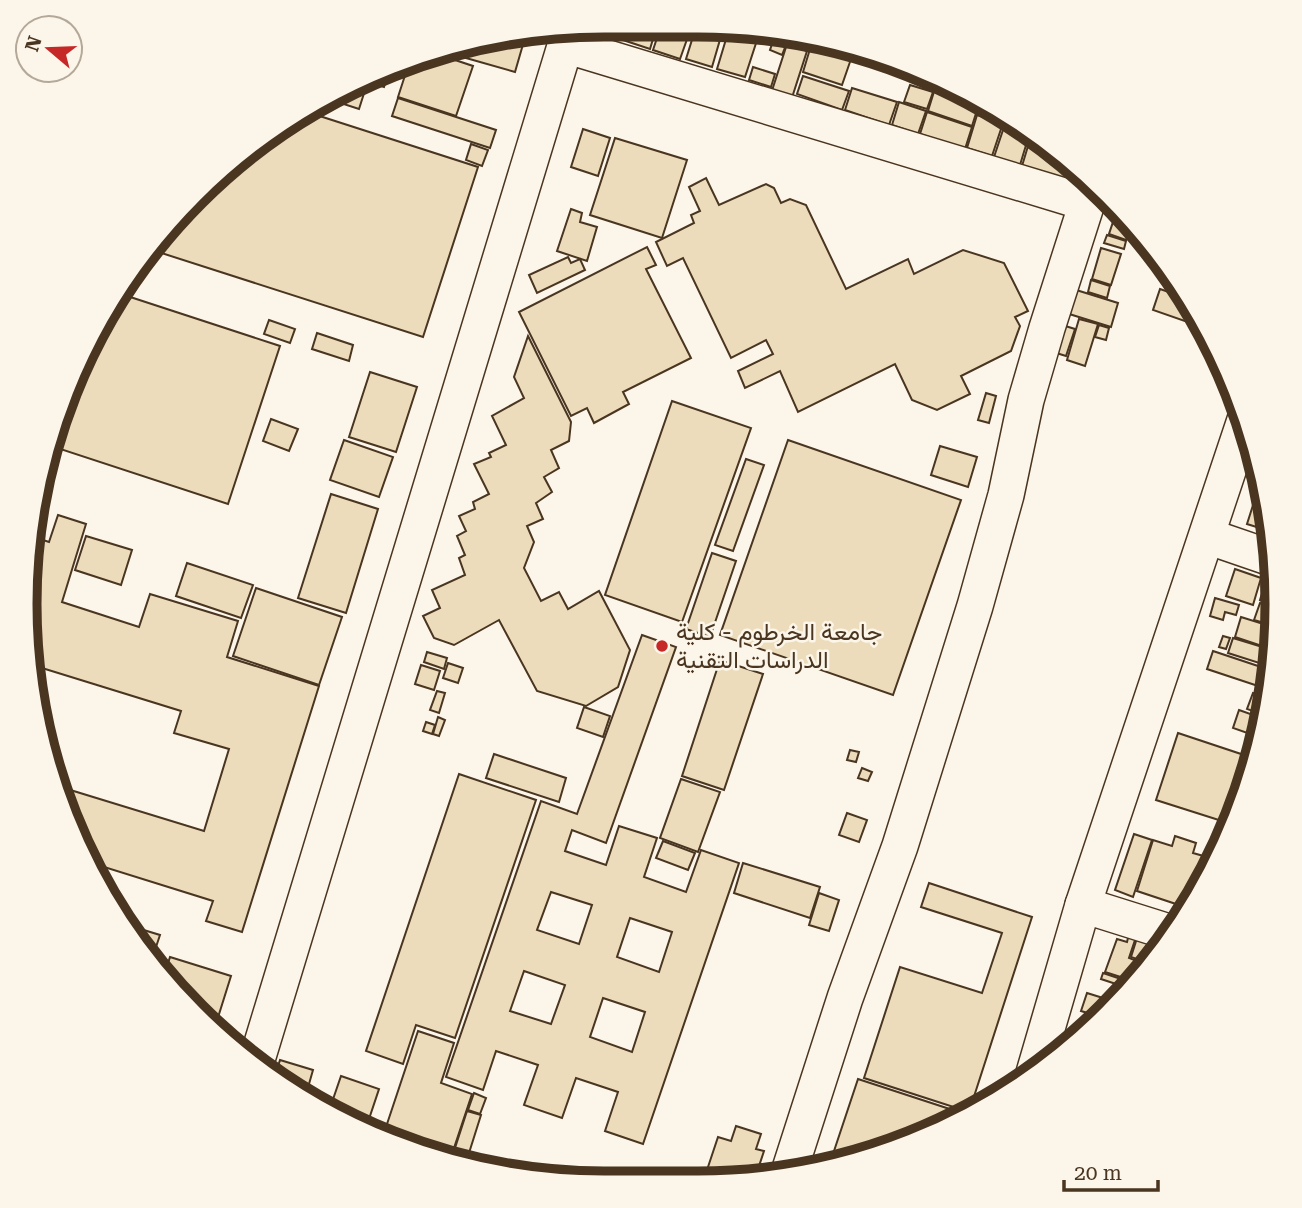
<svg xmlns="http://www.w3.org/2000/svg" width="1302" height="1208" font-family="'Roboto Serif',Vazirmatn,serif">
	<rect width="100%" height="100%" fill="#fbf6e9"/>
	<g fill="#ecdcbc" stroke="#4a3520" stroke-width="2" fill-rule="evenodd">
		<path d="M 724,26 L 712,67 L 686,59 L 696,27 Z"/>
		<path d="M 730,26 L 759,34 L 745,77 L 717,69 Z"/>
		<path d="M 691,28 L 680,59 L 653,50 L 660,29 Z"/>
		<path d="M 656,29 L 650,49 L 620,39 L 623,30 Z"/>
		<path d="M 776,32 L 790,35 L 782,55 L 770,50 Z"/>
		<path d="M 526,34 L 515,72 L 459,56 L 463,45 L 491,36 Z"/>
		<path d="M 792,35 L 812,38 L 808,48 L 790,41 Z"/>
		<path d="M 813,39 L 848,44 L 867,52 L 863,64 L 851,59 L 842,85 L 803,72 Z"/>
		<path d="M 787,44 L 807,51 L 788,110 L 768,103 Z"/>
		<path d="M 437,54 L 473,66 L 456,116 L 398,97 L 409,63 Z"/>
		<path d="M 753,67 L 775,74 L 771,87 L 749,80 Z"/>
		<path d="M 389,70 L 384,87 L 361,80 Z"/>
		<path d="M 803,76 L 849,91 L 842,110 L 797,94 Z"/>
		<path d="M 357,81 L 367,84 L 359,109 L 325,98 L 348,84 Z"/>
		<path d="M 937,82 L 963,90 L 960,101 L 978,107 L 972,126 L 928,111 Z"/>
		<path d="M 910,85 L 933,92 L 927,109 L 904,102 Z"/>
		<path d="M 852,88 L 897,102 L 889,125 L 845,110 Z"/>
		<path d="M 398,98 L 496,130 L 490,148 L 392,116 Z"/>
		<path d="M 899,102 L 926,111 L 918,134 L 892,125 Z"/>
		<path d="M 304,111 L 478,167 L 423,337 L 149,249 L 168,222 L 252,144 Z"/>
		<path d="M 927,112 L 972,127 L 965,149 L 920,134 Z"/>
		<path d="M 977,115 L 1003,123 L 992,156 L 967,148 Z"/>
		<path d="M 1005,124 L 1030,132 L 1020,165 L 994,157 Z"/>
		<path d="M 583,129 L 610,138 L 598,176 L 571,167 Z"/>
		<path d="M 1033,133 L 1050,144 L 1059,152 L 1058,153 L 1030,144 Z"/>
		<path d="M 615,138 L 687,160 L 662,238 L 590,215 Z"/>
		<path d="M 471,144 L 488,150 L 482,166 L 466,160 Z"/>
		<path d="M 1028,146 L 1064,157 L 1073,165 L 1068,181 L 1022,166 Z"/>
		<path d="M 706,178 L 719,205 L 766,184 L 774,188 L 781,203 L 790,199 L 806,205 L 846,289 L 908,259 L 914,274 L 963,250 L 1004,263 L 1028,311 L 1015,317 L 1020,326 L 1011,351 L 961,376 L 970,394 L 937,410 L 912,400 L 895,364 L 798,412 L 780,371 L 745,388 L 738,371 L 773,354 L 766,340 L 731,358 L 683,258 L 667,266 L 656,242 L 694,223 L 691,215 L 700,211 L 689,187 Z"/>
		<path d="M 1118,207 L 1133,221 L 1126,240 L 1109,234 Z"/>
		<path d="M 571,209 L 582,213 L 580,222 L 597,227 L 587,261 L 557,251 Z"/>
		<path d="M 1107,235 L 1126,241 L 1124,249 L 1104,243 Z"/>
		<path d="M 647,247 L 656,265 L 646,269 L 691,358 L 623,392 L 629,404 L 594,423 L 587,408 L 571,416 L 519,312 Z"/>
		<path d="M 1101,248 L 1121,254 L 1111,285 L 1092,279 Z"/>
		<path d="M 568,257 L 571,263 L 580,259 L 585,270 L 537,293 L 529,275 Z"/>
		<path d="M 1091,280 L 1110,286 L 1107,298 L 1088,292 Z"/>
		<path d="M 1073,289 L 1118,303 L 1111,327 L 1066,313 Z"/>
		<path d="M 1160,289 L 1189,299 L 1201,318 L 1199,326 L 1153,310 Z"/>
		<path d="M 118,293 L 280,346 L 228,504 L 48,445 L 102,315 Z"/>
		<path d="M 1079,319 L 1098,324 L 1085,366 L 1067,360 Z"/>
		<path d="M 269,320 L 295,329 L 290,343 L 264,334 Z"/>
		<path d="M 1062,325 L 1075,329 L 1066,356 L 1053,352 Z"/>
		<path d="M 1099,325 L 1109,328 L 1106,340 L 1095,337 Z"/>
		<path d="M 317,333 L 353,345 L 349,361 L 312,349 Z"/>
		<path d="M 528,336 L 571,422 L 569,441 L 551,450 L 559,468 L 544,477 L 552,492 L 536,503 L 543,519 L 527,526 L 534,542 L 524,568 L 541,601 L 559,592 L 568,609 L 599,591 L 630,650 L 618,687 L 586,706 L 537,691 L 499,620 L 454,645 L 434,638 L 423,616 L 440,608 L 432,590 L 465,575 L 459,558 L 465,555 L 457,536 L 466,531 L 459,516 L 475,509 L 473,502 L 489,494 L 474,464 L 491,457 L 489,453 L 506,445 L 492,416 L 524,398 L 514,377 Z"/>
		<path d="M 370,372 L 417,387 L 396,452 L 349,437 Z"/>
		<path d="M 986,393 L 996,396 L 989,423 L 978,420 Z"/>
		<path d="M 672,401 L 751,428 L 682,622 L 605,595 Z"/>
		<path d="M 271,419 L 298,429 L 289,451 L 263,441 Z"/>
		<path d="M 344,440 L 393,457 L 379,497 L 330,480 Z"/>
		<path d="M 788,440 L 961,500 L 893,695 L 720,635 Z"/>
		<path d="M 940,446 L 977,457 L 968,487 L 931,475 Z"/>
		<path d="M 746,459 L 764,465 L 733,551 L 715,545 Z"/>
		<path d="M 1261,480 L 1272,528 L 1273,532 L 1247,524 Z"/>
		<path d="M 331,494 L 378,509 L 346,613 L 298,598 Z"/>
		<path d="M 58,515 L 86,524 L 62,602 L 139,627 L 150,594 L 238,621 L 227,657 L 319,686 L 242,932 L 206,921 L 213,901 L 88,862 L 55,791 L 54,785 L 204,831 L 229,749 L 174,733 L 181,711 L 29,664 L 26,566 L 31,536 L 49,542 Z"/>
		<path d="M 86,536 L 132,550 L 121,585 L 75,570 Z"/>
		<path d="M 712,553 L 736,561 L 710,637 L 686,629 Z"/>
		<path d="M 187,563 L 253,585 L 241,618 L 176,596 Z"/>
		<path d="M 1235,569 L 1261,578 L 1253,605 L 1226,596 Z"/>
		<path d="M 1266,580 L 1274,583 L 1275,605 L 1260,600 Z"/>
		<path d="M 256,588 L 342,617 L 319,685 L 233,656 Z"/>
		<path d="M 1215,598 L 1239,605 L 1236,615 L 1225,612 L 1223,620 L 1210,616 Z"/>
		<path d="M 1260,603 L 1275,608 L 1274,626 L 1254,620 Z"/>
		<path d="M 1241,617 L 1276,628 L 1276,642 L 1274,650 L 1235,637 Z"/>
		<path d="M 642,635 L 676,647 L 606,843 L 572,830 L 565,851 L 606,865 L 619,826 L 657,838 L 644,877 L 686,892 L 701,850 L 739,863 L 643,1144 L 605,1131 L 618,1092 L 576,1078 L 562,1118 L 524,1105 L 538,1065 L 496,1051 L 483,1090 L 446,1077 L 541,801 L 577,814 ZM 551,892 L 592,905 L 579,944 L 537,930 ZM 630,918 L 672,932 L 659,972 L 617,957 ZM 524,971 L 565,985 L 551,1024 L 510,1011 ZM 603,998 L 645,1012 L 632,1052 L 590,1037 Z"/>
		<path d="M 1223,636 L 1230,638 L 1226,649 L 1219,647 Z"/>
		<path d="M 1233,638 L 1275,651 L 1272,667 L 1228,653 Z"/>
		<path d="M 1213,651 L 1267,669 L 1261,687 L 1207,669 Z"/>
		<path d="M 427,652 L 447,658 L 444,669 L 424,662 Z"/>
		<path d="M 720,660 L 763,674 L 724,790 L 682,776 Z"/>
		<path d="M 448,663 L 463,668 L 458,683 L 443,678 Z"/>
		<path d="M 421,665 L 440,671 L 434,690 L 415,684 Z"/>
		<path d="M 30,684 L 42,687 L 36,706 Z"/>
		<path d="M 437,691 L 445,693 L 439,713 L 430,710 Z"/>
		<path d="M 1253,693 L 1267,698 L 1264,715 L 1247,709 Z"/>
		<path d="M 584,707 L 610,716 L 603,737 L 577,728 Z"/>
		<path d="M 1239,710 L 1259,717 L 1253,735 L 1233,728 Z"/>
		<path d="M 1261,716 L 1264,717 L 1261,736 L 1255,734 Z"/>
		<path d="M 438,717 L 445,720 L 439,736 L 433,734 Z"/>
		<path d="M 426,722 L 435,725 L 432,734 L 423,731 Z"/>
		<path d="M 1178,733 L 1247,756 L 1225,822 L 1156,800 Z"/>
		<path d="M 850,750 L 859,752 L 856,762 L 847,760 Z"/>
		<path d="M 494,754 L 566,778 L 559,802 L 486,778 Z"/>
		<path d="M 862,768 L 872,772 L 868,781 L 858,778 Z"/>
		<path d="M 459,774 L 536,800 L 455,1038 L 416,1025 L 403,1064 L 366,1051 Z"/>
		<path d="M 681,779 L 720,792 L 698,852 L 660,838 Z"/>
		<path d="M 847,813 L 867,820 L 859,842 L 839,835 Z"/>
		<path d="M 1218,832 L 1227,835 L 1217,862 L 1209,859 Z"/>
		<path d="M 1134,834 L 1152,840 L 1133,897 L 1115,890 Z"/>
		<path d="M 1175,836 L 1196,843 L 1193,853 L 1207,857 L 1192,902 L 1188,908 L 1137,891 L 1153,840 L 1172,846 Z"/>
		<path d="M 663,841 L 695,853 L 688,870 L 656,858 Z"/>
		<path d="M 743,863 L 820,887 L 810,918 L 734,893 Z"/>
		<path d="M 929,883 L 1032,917 L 969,1112 L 864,1078 L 900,967 L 982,993 L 1002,933 L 921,907 Z"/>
		<path d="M 819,893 L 839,900 L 829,931 L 809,925 Z"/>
		<path d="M 124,924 L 160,935 L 151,962 Z"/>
		<path d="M 1129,934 L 1136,937 L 1129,958 L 1137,961 L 1130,980 L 1105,972 L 1117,939 L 1127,942 Z"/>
		<path d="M 1137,938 L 1164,947 L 1151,964 L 1131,957 Z"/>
		<path d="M 170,957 L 231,976 L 215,1027 L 169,986 L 163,979 Z"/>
		<path d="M 1103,973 L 1124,980 L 1122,986 L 1101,979 Z"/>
		<path d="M 1087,993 L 1103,998 L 1102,1003 L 1109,1005 L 1107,1011 L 1101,1017 L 1081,1011 Z"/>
		<path d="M 418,1031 L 454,1043 L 441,1083 L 472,1094 L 450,1160 L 382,1139 Z"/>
		<path d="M 280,1060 L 313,1070 L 305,1098 L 282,1086 L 274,1079 Z"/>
		<path d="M 341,1076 L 379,1089 L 369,1119 L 351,1113 L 348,1121 L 329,1111 Z"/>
		<path d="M 858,1079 L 968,1115 L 885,1153 L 829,1166 Z"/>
		<path d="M 474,1093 L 486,1098 L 480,1114 L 468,1110 Z"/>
		<path d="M 467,1111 L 481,1115 L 469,1153 L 455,1148 Z"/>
		<path d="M 736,1126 L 761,1134 L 756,1149 L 764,1151 L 755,1178 L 720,1177 L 706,1173 L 718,1137 L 731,1141 Z"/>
	</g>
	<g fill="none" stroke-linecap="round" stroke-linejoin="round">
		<defs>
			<g id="minor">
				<path d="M 565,45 L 1087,203 L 1093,184"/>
				<path d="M 1207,536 L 1274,559"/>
				<path d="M 1083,905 L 1172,933"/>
				<path d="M 256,1063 L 569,33"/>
				<path d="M 1034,1073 L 1083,905 L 1246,417"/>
				<path d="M 788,1175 L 845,998 L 900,846 L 975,606 L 1006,495 L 1026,400 L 1047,328 L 1087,203"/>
			</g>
		</defs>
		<use href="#minor" stroke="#4a3520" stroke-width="38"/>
		<use href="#minor" stroke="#fbf6e9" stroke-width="35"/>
	</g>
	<circle fill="#c62828" stroke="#fbf6e9" stroke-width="2.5" cx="662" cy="646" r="7"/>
	<g text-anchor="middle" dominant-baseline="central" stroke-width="5" stroke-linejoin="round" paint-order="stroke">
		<g font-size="24" fill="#4a3520" stroke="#fbf6e9" text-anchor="start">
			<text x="676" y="632">جامعة الخرطوم - كلية<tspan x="676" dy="28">الدراسات التقنية</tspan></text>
		</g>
	</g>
	<path d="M0 0H1302V1208H0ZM604 37H698A567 567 0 0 1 1265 604V604A567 567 0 0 1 698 1171H604A567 567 0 0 1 37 604V604A567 567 0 0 1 604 37Z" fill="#fbf6e9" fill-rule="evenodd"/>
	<path fill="none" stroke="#4a3520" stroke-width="9" d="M604 37H698A567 567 0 0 1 1265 604V604A567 567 0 0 1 698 1171H604A567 567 0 0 1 37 604V604A567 567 0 0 1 604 37Z"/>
	<g transform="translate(49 49) rotate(289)"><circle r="33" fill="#fbf6e9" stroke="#b4a999" stroke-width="2"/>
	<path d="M0-5L12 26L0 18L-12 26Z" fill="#c62828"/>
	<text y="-10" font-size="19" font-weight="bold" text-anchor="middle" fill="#4a3520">N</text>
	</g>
	<path d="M1064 1180v10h94v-10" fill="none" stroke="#4a3520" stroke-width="3.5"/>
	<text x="1074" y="1180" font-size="21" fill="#4a3520" stroke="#fbf6e9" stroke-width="5" paint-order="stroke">20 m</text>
</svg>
